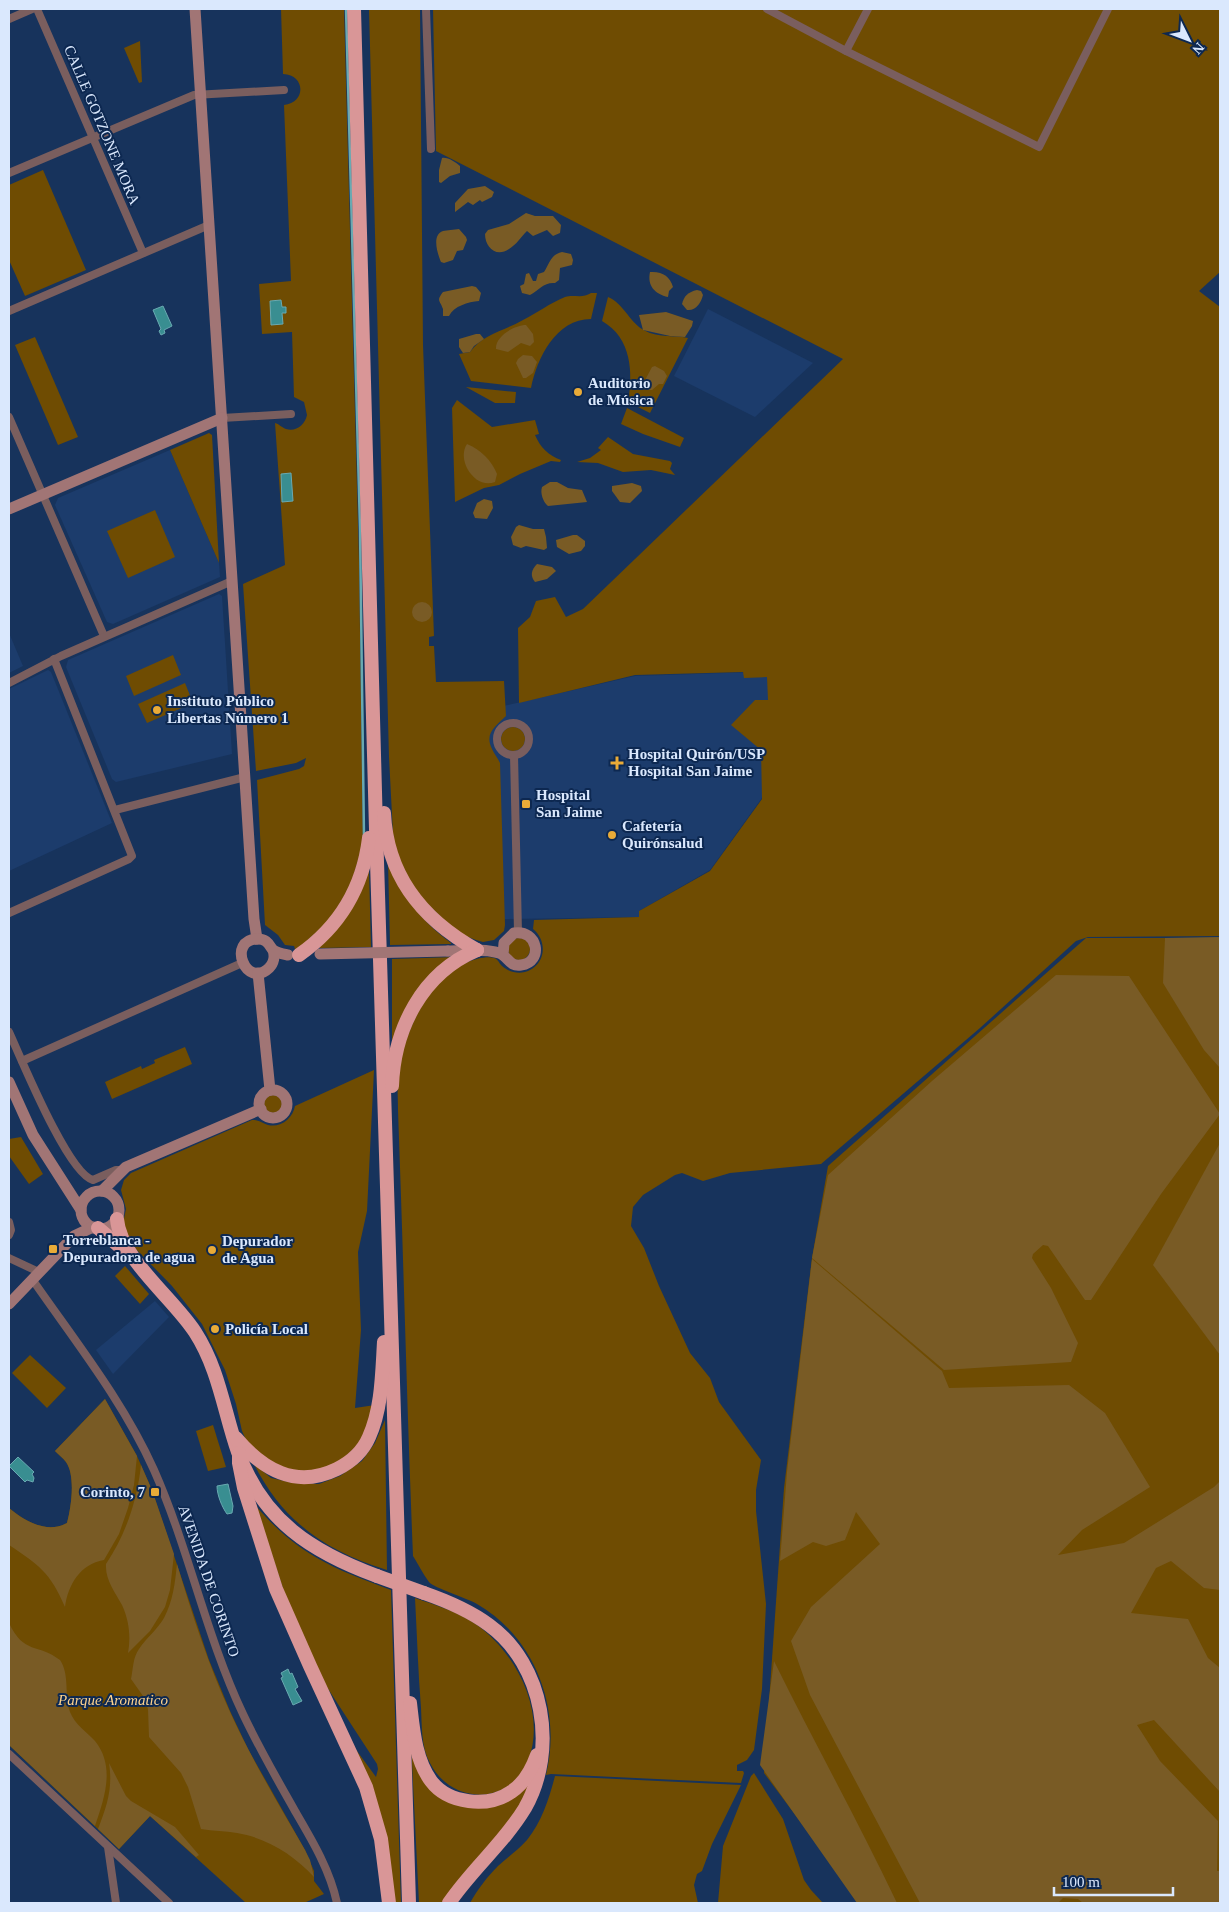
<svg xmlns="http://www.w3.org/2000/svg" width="1229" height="1912" font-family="'Times New Roman',serif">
	<rect width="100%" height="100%" fill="#17335c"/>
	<g fill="#1c3c6c">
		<path d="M 708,309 L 813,363 L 755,417 L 674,376 Z"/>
		<path d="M 170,450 L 219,563 L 220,577 L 113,624 L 107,622 L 55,505 L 58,498 Z"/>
		<path d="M 219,594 L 222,596 L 232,754 L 116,782 L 112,779 L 66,667 L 68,660 Z"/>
		<path d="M 9,633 L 23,666 L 9,673 Z"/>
		<path d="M 48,670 L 51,672 L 112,823 L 9,871 L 9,689 Z"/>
		<path d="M 784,671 L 813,727 L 710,870 L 639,911 L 639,917 L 503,919 L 446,719 L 635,676 Z"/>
		<path d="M 155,1301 L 169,1317 L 113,1374 L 96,1350 Z"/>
	</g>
	<g fill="#6f4c02">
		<path d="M 281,9 L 344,9 L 359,562 L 363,844 L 351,884 L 331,919 L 299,948 L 295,949 L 294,946 L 285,945 L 278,935 L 265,925 L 257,780 L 299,769 L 304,766 L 306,758 L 296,763 L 256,771 L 243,584 L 285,565 L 275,423 C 279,424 281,427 286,429 C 296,432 305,425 307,415 L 304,402 L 294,397 L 292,332 L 262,334 L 259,284 L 291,281 L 284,105 C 306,103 306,75 283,74 Z"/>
		<path d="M 369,9 L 420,9 L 423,345 L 434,636 L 429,637 L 429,646 L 434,646 L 436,682 L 504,681 L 506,716 C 496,726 484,733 492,749 C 494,754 498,758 500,763 L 505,925 L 504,931 L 494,940 L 483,942 L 476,940 L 458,933 L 417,894 L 396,853 L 393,834 L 389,757 Z"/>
		<path d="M 433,9 L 1220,9 L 1220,272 L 1199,291 L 1220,307 L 1220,936 L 1088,937 L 1076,941 L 980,1028 L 821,1164 L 730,1173 L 703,1181 L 682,1173 L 675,1175 L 643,1195 L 633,1207 L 631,1226 L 644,1248 L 659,1286 L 690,1353 L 710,1378 L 719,1402 L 761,1460 L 756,1490 L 756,1511 L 766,1604 L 762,1689 L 754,1750 L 747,1760 L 737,1765 L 737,1771 L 743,1771 L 744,1773 L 741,1783 L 551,1774 L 546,1775 C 562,1710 536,1638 477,1604 C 467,1598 434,1588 429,1582 C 423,1574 418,1564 413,1556 C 408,1436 405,1317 401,1197 C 400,1168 399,1139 398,1110 C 398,1094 396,1073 401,1057 C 411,1020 431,978 468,962 C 475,959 487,956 494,958 C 498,959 499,963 502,966 C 510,973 521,975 530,970 C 546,962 547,940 533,929 L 534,920 L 639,917 L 639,911 L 710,871 L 762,799 L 761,750 L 731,725 L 755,700 L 768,700 L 767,677 L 744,678 L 743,672 L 635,675 L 519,703 L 518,628 L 530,617 L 536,601 L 555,597 L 566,617 L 583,609 L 843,359 L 436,151 Z"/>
		<path d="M 140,41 L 142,82 L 139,83 L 124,48 Z"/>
		<path d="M 43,170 L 86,270 L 25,296 L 9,260 L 9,185 Z"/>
		<path d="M 591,293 L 597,293 L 591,319 C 556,319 537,358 531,388 L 471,381 L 459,354 L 470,352 C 483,334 504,331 523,320 C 537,313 550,303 565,297 C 574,294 582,299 591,293 Z"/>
		<path d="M 608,297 C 623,303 629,321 642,329 C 655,338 674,335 688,338 L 650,413 L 628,402 C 633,373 632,338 602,321 Z"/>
		<path d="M 35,337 L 78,437 L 58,445 L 15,345 Z"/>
		<path d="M 466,387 L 516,392 L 515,403 L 495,403 Z"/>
		<path d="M 457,400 L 492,427 L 535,420 L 539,434 L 535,435 C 540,447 549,456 561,460 L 560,462 L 551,461 L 520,474 L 499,485 L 484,488 L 455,502 L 452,408 Z"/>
		<path d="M 627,408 L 684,438 L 680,447 L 643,434 L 621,424 Z"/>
		<path d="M 209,433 L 212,435 L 219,563 L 170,450 Z"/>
		<path d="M 608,437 L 633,454 L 670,461 L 672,463 L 670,469 L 675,475 L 651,470 L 623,472 L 598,463 L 577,462 L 590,458 L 601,450 L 598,448 Z"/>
		<path d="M 155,510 L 175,557 L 128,578 L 107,531 Z"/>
		<path d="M 173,655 L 181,675 L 134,696 L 126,676 Z"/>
		<path d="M 185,683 L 193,703 L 147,723 L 138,704 Z"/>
		<circle cx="513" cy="739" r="12"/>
		<path d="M 388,861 C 402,896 421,921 451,943 L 451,944 L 390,945 Z"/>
		<path d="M 369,870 L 371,947 L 320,948 L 320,945 L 364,883 Z"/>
		<path d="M 1086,938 L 1220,938 L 1220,1903 L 861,1903 L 764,1773 L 784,1488 L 812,1258 L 828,1166 Z"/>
		<circle cx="519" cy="949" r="11"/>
		<path d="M 456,957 L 392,1044 L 392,959 Z"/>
		<path d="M 185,1047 L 192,1064 L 112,1099 L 105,1082 L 141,1066 L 142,1069 L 155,1063 L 154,1060 Z"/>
		<path d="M 374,1070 L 367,1211 L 358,1252 L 361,1330 L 355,1408 L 375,1405 L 361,1442 L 334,1467 L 297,1473 L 274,1466 L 247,1442 L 242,1431 L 236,1404 L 225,1370 L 202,1324 L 172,1286 L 130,1243 L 123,1223 L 126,1209 L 121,1190 L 124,1180 L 131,1173 L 252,1120 C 259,1120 262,1123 268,1125 C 281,1128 293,1118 295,1106 Z"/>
		<circle cx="273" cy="1104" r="9"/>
		<path d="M 21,1137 L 43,1174 L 29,1184 L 9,1156 L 9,1139 Z"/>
		<path d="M 125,1266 L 149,1294 L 140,1304 L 115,1276 Z"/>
		<path d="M 30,1355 L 66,1388 L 47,1408 L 12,1373 Z"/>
		<path d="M 105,1399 L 137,1456 L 152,1490 L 209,1660 L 230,1711 L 248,1749 L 305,1850 L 314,1871 L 314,1881 L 324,1894 L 304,1903 L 246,1903 L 150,1816 L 119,1849 L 9,1745 L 9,1508 C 24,1521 47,1534 67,1523 C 71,1508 76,1476 66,1462 C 63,1458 58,1454 55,1451 Z"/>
		<path d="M 385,1420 L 387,1570 C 326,1551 283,1522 254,1464 L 271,1478 L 293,1483 L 319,1484 L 340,1476 L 362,1461 L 375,1443 Z"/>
		<path d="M 213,1425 L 226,1467 L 208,1471 L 196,1431 Z"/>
		<path d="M 256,1506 C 298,1555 332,1568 391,1590 L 401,1903 L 393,1903 L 354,1747 L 376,1777 L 378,1769 L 377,1764 L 321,1678 L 292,1616 Z"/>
		<path d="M 415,1598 C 435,1605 459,1612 477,1625 C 517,1654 547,1713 528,1761 C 510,1806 451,1805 430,1763 C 421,1747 422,1726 421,1708 C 418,1671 417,1635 415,1598 Z"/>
		<path d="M 411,1743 L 416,1764 L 470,1808 L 533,1778 L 513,1819 L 445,1903 L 419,1903 Z"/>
		<path d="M 754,1773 L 783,1819 L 804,1880 L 811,1890 L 823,1903 L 718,1903 L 723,1846 L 751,1776 Z"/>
		<path d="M 555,1776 L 741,1785 L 712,1844 L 702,1871 L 697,1874 L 694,1885 L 698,1903 L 470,1903 C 478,1889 487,1877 498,1866 C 508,1857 518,1850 527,1840 C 542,1821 549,1799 555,1776 Z"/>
	</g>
	<g fill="#795b25">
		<path d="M 442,158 C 448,157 455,162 460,166 L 460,173 L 450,176 L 441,183 L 439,182 L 439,170 Z"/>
		<path d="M 485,186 L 494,192 L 492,197 L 482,202 L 480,200 L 473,205 L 468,202 L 455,212 L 455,203 L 468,189 Z"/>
		<path d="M 526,213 L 535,216 L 553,216 L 561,225 L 560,233 L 553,236 L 547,230 L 533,236 L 527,231 C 521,237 516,245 509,249 C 496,258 485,247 485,234 L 488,230 L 509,224 Z"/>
		<path d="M 459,229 L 466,237 L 467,240 L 463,250 L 457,251 L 453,260 L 444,263 L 441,262 C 438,255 431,235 443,231 C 447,230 454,230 459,229 Z"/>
		<path d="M 562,252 L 571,254 L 573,260 L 572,265 L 560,268 L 559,280 L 555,283 C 544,282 539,290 530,295 L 522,293 L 520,286 L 524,284 L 526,274 L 529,273 L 533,281 L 536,281 L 538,274 L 544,272 C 550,263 550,255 562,252 Z"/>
		<path d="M 650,272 C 662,271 670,276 673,287 L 669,291 L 668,297 C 655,294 647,286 650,272 Z"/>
		<path d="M 472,286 L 476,287 L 481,293 L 479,301 C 468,302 454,306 449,316 L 443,316 C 443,314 443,311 443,309 C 440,300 436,301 443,292 Z"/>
		<path d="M 697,290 L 701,291 L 703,295 C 701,303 696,311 687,310 L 682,304 C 684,296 688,292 697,290 Z"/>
		<path d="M 666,312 L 693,321 L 692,326 L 685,337 L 670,336 L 643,330 L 639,315 Z"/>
		<path d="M 526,325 L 533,334 L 534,342 L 530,346 L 521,343 L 508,352 L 496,349 C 495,336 515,325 526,325 Z"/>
		<path d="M 476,334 L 480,334 L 484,339 L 474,346 L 470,352 L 463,353 L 459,347 L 459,339 Z"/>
		<path d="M 523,355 L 532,356 L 537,362 L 533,373 L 526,378 L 523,378 L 516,363 L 518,359 Z"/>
		<path d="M 655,366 L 664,371 L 667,376 L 663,384 L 659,384 L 652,390 L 648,390 L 644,382 L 652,367 Z"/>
		<path d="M 467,444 C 480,449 492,461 497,474 L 495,482 C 475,490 456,460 467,444 Z"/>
		<path d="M 550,482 L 557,482 L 568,488 L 582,490 L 587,502 L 548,506 C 543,502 540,493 542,487 Z"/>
		<path d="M 632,483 L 641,486 L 642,491 L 630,503 L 620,502 L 612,491 L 612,486 Z"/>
		<path d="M 484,499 L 492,501 L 493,508 L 487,519 L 475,518 L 473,513 L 477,503 Z"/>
		<path d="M 519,525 L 533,529 L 544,529 L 546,537 L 547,548 L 544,550 L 526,546 L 521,548 L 513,545 L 511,537 L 516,527 Z"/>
		<path d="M 573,535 L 577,535 L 585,541 L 585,546 L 581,551 L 569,554 L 557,547 L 556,540 Z"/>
		<path d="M 537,564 L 552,567 L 556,571 L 547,579 L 535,582 C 530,576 531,570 537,564 Z"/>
		<circle cx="422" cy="612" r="10"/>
		<path d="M 1220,937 L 1220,1068 L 1204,1050 L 1163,983 L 1165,938 Z"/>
		<path d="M 1056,975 L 1129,976 L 1220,1114 L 1161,1194 L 1091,1300 L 1085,1300 L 1048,1246 L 1043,1245 L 1033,1254 L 1032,1258 L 1051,1288 L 1078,1343 L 1071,1362 L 944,1370 L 812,1258 L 828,1175 L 932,1081 Z"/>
		<path d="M 1220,1143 L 1220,1355 L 1153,1265 Z"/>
		<path d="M 812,1259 L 942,1371 L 949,1388 L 1069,1385 L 1105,1413 L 1150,1487 L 1082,1530 L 1058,1555 L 1124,1543 L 1214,1487 L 1220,1481 L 1220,1590 L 1204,1588 L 1171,1561 L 1156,1568 L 1131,1613 L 1188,1619 L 1208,1658 L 1220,1668 L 1220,1792 L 1154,1720 L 1137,1725 L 1160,1761 L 1218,1821 L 1217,1871 L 1220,1871 L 1220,1903 L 1083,1903 L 1078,1899 L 1063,1898 L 1058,1903 L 920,1903 L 810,1695 L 791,1641 L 811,1607 L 880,1544 L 856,1512 L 845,1540 L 826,1546 L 813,1542 L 780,1561 L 787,1472 Z"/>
		<path d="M 105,1399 L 137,1456 L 134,1485 L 128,1508 L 119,1534 L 104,1560 C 80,1564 68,1585 65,1607 C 50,1572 39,1565 9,1545 L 9,1508 C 24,1521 47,1534 67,1523 C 71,1508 76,1476 66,1462 C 63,1458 58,1454 55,1451 Z"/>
		<path d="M 141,1465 L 152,1490 L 174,1554 L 170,1590 L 165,1607 L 150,1631 L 128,1653 C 131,1637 129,1620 122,1605 C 115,1592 105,1580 106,1564 C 126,1534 137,1501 141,1465 Z"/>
		<path d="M 177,1564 C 192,1614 208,1664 230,1712 C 252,1760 279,1805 305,1850 L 310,1860 L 314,1877 C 294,1855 267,1838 237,1833 C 225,1831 213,1831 201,1829 L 188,1787 L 181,1773 L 149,1737 L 148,1709 L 143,1696 L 131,1679 C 133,1669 133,1657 139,1649 C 146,1638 157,1630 164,1618 C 173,1601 175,1583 177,1564 Z"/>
		<path d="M 9,1623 C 24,1655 38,1643 60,1660 C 70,1675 64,1695 70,1712 C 75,1725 87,1732 95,1741 C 116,1767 104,1799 95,1826 L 9,1745 Z"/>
		<path d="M 774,1661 C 814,1742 858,1821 897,1903 L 857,1903 L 760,1765 Z"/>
		<path d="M 109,1763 L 126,1796 L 131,1801 L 175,1827 L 199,1855 L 196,1857 L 150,1816 L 119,1849 L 98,1829 C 107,1806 113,1788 109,1763 Z"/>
	</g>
	<g fill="#398e91" stroke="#69a9b1">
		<path d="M 281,300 L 282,307 L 286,307 L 286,313 L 282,313 L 283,324 L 271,325 L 270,301 Z"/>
		<path d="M 163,306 L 172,326 L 164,330 L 165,333 L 161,335 L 159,331 L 161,329 L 153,310 Z"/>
		<path d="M 291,473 L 293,501 L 282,502 L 281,474 Z"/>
		<path d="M 18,1457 L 34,1472 L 32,1474 L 34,1478 L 33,1482 L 27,1480 L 25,1482 L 9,1466 Z"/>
		<path d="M 228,1484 L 233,1506 L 232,1513 L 227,1514 C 222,1507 217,1495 217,1486 Z"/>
		<path d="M 288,1669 L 290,1674 L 292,1673 L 298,1687 L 295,1689 L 302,1701 L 293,1705 L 281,1678 L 283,1677 L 281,1673 Z"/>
	</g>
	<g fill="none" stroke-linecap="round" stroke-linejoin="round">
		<path stroke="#69a9b1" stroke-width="2.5" d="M 346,9 L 360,529 L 364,837"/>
		<g stroke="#7a5e5e" stroke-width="8">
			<path d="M 37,9 L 143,253"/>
			<path d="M 426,9 L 431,149"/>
			<path d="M 767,9 L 846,51 L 1039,147 L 1108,9"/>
			<path d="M 9,19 L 32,9"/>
			<path d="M 846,51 L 868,9"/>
			<path d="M 9,173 L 194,95 L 284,90"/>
			<path d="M 9,311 L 209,225"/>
			<path d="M 9,417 L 104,636"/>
			<path d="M 222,418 L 291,414"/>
			<path d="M 9,683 L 61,656 L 232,581"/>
			<circle cx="513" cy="739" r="16"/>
			<path d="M 514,755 L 518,932"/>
			<path d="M 115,810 L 245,777"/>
			<path d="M 9,913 L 129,859 L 132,856 L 54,659"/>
			<path d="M 9,1032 C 21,1058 68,1174 93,1180 L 116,1170 L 122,1170"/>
			<path d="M 22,1061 L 242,963"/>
			<path d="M 9,1222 L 11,1230 L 9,1235"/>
			<path d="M 9,1258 L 39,1272"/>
			<path d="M 32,1279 C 75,1341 123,1401 154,1470 C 189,1549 206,1636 243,1714 C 259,1748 277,1779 295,1811 C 312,1840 330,1870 337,1903"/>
			<path d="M 9,1754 L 169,1903"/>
			<path d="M 108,1847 L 116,1903"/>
		</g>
		<g stroke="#a17575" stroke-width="11">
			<path d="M 195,9 L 254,919 L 257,939"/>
			<path d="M 9,509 L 222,418"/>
			<path d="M 273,950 C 275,956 274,963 269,968 C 246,990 226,939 258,939 C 267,939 269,945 273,950 C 277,953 283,954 288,955"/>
			<path d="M 448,951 C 464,951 483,948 499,953 C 508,956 509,967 521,965 C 544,962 538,929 514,933 L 504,943 L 503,955"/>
			<path d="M 258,973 L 270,1090"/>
			<path d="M 9,1082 L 33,1135 L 81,1210"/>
			<circle cx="273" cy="1104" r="14"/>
			<path d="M 102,1191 L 126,1167 L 261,1109"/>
			<circle cx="100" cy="1210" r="19"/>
			<path d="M 9,1304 L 74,1236 L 93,1227"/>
		</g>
		<g stroke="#d99697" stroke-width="14">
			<path d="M 354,9 L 376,829 L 409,1903"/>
			<path d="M 384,813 C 387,877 423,920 477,950"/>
			<path d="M 299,955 C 339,927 363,887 369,838"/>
			<path d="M 392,1086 C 394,1029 422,973 477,950"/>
			<path d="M 117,1219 C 120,1258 173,1298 195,1332 C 219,1369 224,1412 238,1452 C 263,1521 312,1552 377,1576"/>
			<path d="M 98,1228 L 126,1252"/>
			<path d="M 236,1438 C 263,1470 296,1489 337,1469 C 351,1462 363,1451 369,1437 C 382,1408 382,1374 384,1342"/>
			<path d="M 239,1453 L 239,1463 L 244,1488 L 276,1589 L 310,1666 L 366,1787 L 381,1839 L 389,1903"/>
			<path d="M 424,1593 C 447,1601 469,1610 489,1625 C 544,1665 558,1750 525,1808 C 504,1843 472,1869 449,1903"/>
			<path d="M 410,1703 C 413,1729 415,1759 431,1781 C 448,1804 488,1808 511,1792 C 525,1783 532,1769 537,1755"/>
		</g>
		<path stroke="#a17575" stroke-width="11" d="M 320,954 L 448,951"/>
		<path stroke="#d99697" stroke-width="14" d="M 377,1576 L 424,1593"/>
	</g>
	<g fill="#e9ab38" stroke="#0d2851" stroke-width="2">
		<circle cx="578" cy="392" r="5"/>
		<circle cx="157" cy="710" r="5"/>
		<path d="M614.5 755.5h5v5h5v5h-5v5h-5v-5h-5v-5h5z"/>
		<rect x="521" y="799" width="10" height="10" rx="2.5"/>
		<circle cx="612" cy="835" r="5"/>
		<rect x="48" y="1244" width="10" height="10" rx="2.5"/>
		<circle cx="212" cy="1250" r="5"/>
		<circle cx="215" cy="1329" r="5"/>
		<rect x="150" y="1487" width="10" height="10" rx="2.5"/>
	</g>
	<g text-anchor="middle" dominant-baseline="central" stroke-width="4" stroke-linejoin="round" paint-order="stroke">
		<g font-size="15" fill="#dae8fd" stroke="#0d2851">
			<text transform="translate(102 125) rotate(67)">CALLE GOTZONE MORA</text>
			<text transform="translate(209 1581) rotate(71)">AVENIDA DE CORINTO</text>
		</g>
		<g font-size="15" font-weight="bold" fill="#dae8fd" stroke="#0d2851" text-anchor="start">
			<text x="588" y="383">Auditorio<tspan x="588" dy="17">de Música</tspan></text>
			<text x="167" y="701">Instituto Público<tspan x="167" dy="17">Libertas Número 1</tspan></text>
			<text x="628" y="754">Hospital Quirón/USP<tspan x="628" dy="17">Hospital San Jaime</tspan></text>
			<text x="536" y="795">Hospital<tspan x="536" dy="17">San Jaime</tspan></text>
			<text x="622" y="826">Cafetería<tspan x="622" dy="17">Quirónsalud</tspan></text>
			<text x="63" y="1240">Torreblanca -<tspan x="63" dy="17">Depuradora de agua</tspan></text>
			<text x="222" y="1241">Depurador<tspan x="222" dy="17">de Agua</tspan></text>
			<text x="225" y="1329">Policía Local</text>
			<text x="145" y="1492" text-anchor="end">Corinto, 7</text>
		</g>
		<g font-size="15" font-style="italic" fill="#fdd28d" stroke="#0d2851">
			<text x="113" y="1700">Parque Aromatico</text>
		</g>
	</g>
	<rect width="1229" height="1912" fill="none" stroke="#dae8fd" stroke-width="20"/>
	<g transform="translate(1189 40) rotate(132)" stroke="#0d2851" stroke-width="4" paint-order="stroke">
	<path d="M0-4L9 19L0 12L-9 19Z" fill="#dae8fd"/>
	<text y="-8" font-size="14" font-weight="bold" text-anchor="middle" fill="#dae8fd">N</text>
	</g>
	<path d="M1054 1887v8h119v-8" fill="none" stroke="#dae8fd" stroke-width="2.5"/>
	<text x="1062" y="1887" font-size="15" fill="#dae8fd" stroke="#0d2851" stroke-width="4" paint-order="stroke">100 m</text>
</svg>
